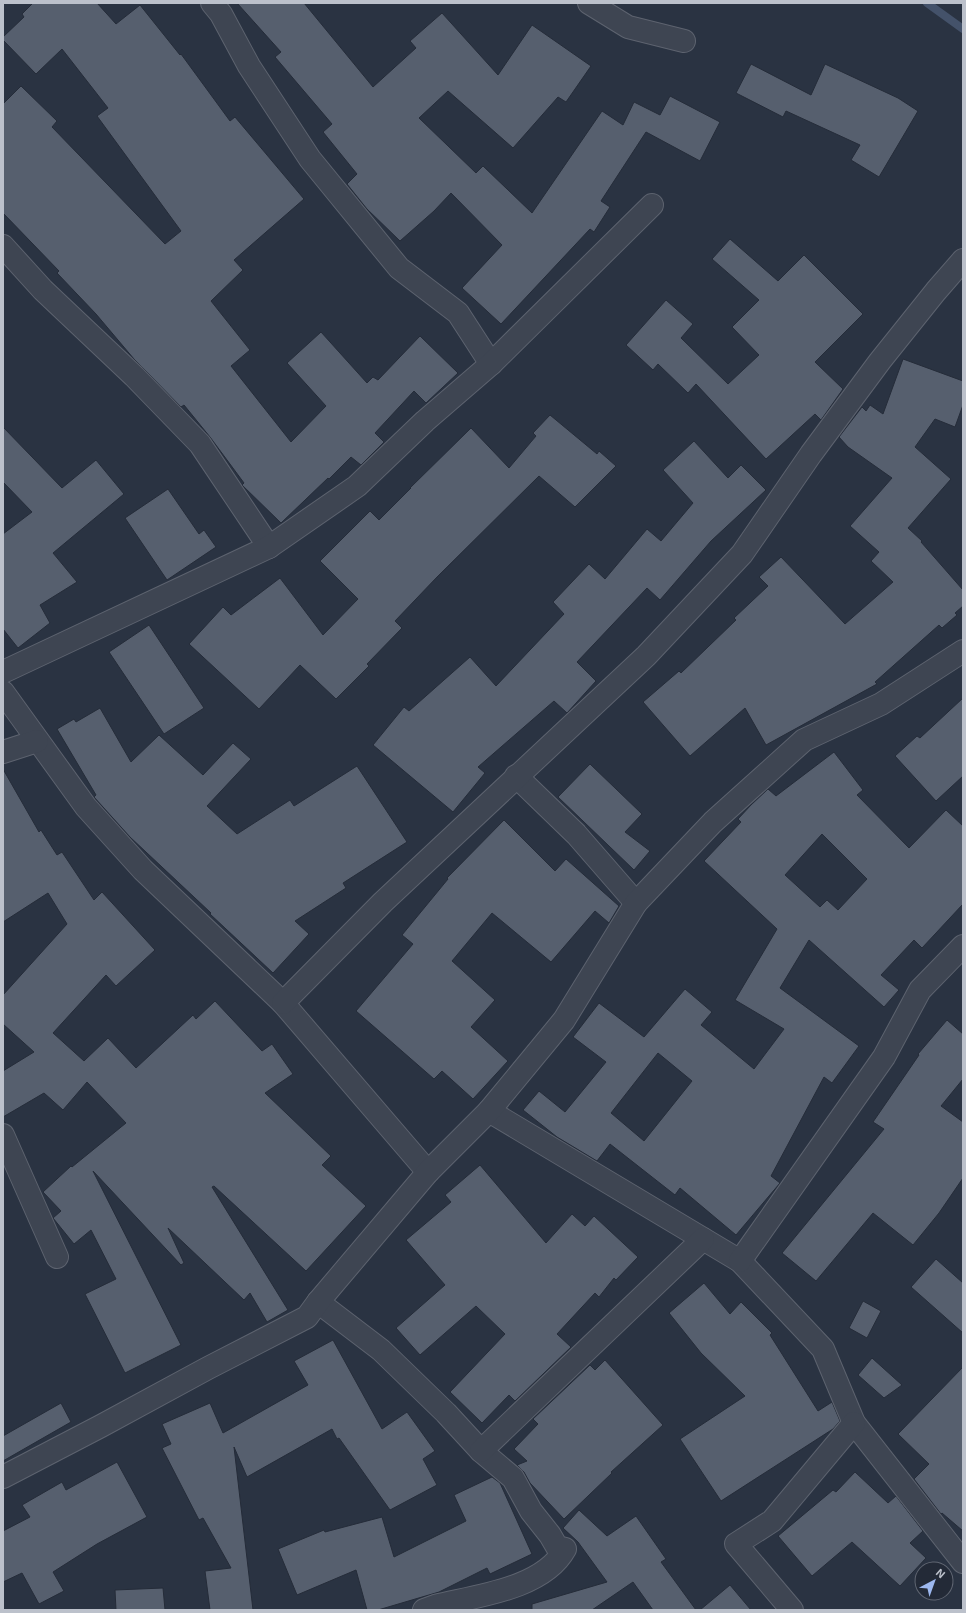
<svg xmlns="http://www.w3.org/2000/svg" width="966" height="1613" font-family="'Exo 2',sans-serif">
	<rect width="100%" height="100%" fill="#2a3342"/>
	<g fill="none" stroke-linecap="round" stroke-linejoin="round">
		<path stroke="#44526a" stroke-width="8" d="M 927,3 L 963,29"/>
	</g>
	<g fill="#565f6e" stroke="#252c39" fill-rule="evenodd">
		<path d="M 33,3 L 97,3 L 116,24 L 140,5 L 180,55 L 181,54 L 230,121 L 235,117 L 304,199 L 234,260 L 243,270 L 211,301 L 250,350 L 231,366 L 291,442 L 326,406 L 287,363 L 321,332 L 367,383 L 373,377 L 378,380 L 420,336 L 458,373 L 426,403 L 414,391 L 375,433 L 384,442 L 361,465 L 351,457 L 329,479 L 328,478 L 281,523 L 242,485 L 244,483 L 210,437 L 184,405 L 181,407 L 134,359 L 96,314 L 57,273 L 59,271 L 3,213 L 3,104 L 21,86 L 57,121 L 52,127 L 165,244 L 181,231 L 97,116 L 108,108 L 62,49 L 36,74 L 3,40 L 3,37 L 24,17 L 22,14 Z"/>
		<path d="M 237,3 L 304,3 L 373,87 L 416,48 L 410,41 L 442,13 L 498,75 L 532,25 L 591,66 L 566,102 L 558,97 L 513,148 L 448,91 L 419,118 L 476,173 L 483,166 L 532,213 L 602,111 L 623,125 L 634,102 L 660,115 L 670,96 L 720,122 L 700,161 L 646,132 L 601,201 L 610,207 L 594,232 L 590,229 L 501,324 L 462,288 L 502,245 L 451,193 L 434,211 L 400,241 L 367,209 L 347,184 L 357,174 L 323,132 L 332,124 L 275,57 L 281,52 Z"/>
		<path d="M 751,64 L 811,95 L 825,64 L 898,98 L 918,111 L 879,177 L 851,160 L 860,145 L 786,111 L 783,117 L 736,93 Z"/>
		<path d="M 730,239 L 778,281 L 804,255 L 863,314 L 815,362 L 843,389 L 821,420 L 815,414 L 766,459 L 696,384 L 688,393 L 658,364 L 653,370 L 626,345 L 666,300 L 693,324 L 681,338 L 728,384 L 759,355 L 732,327 L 759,300 L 712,259 Z"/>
		<path d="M 903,359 L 963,381 L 963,405 L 955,427 L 935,419 L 915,447 L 951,479 L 908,528 L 922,541 L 921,542 L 963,590 L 963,606 L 955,613 L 957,615 L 942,628 L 939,625 L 875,682 L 877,684 L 766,745 L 745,708 L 690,756 L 643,702 L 679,671 L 681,673 L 736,620 L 734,618 L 768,586 L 759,577 L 781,557 L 845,624 L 893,582 L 871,561 L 879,552 L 850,526 L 892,478 L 848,447 L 839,437 L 862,407 L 866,411 L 870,405 L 883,414 Z"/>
		<path d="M 550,415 L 597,454 L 599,451 L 616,466 L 575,507 L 539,476 L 437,577 L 395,621 L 402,628 L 367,664 L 369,666 L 336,699 L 300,665 L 259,709 L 189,644 L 223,607 L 231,615 L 280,578 L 323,635 L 358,599 L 320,561 L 370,511 L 379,520 L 411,488 L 410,488 L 471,428 L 509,468 L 536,436 L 533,433 Z"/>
		<path d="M 3,427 L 62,488 L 96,460 L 124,494 L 53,553 L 77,582 L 40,605 L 50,623 L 18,648 L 3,629 L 3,534 L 32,512 L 3,482 Z"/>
		<path d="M 694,441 L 728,478 L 741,465 L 766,490 L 711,541 L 660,600 L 647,588 L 577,662 L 596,681 L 567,713 L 554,701 L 478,767 L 485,773 L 453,812 L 373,745 L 404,707 L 409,711 L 470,657 L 496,686 L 564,614 L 553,602 L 589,564 L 605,579 L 647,529 L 661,541 L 693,503 L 663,470 Z"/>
		<path d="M 168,489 L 199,534 L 204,530 L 216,547 L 167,580 L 125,518 Z"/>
		<path d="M 149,625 L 204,708 L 164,734 L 109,652 Z"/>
		<path d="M 963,698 L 963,776 L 936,801 L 895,756 L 917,736 L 920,738 Z"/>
		<path d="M 100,708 L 131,762 L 159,735 L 203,775 L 233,743 L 251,759 L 207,806 L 237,834 L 290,800 L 294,806 L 357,766 L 407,842 L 343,883 L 346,888 L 295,921 L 309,934 L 273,973 L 210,914 L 211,913 L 130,837 L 94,797 L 96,795 L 57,729 L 74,719 L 76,722 Z"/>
		<path d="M 834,752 L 863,790 L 857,795 L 909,848 L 946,810 L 963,826 L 963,904 L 922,948 L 914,940 L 881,975 L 899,990 L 884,1007 L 809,940 L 780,988 L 859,1046 L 832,1083 L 824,1077 L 771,1176 L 780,1183 L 736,1235 L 680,1188 L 675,1195 L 610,1144 L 597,1161 L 557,1137 L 523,1110 L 539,1091 L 565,1112 L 606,1062 L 573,1037 L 599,1003 L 644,1037 L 685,989 L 712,1012 L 701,1025 L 754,1069 L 784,1029 L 735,1000 L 777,929 L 704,861 L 741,822 L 738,819 L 751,805 L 768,789 L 776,796 ZM 822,834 L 867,879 L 838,910 L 827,900 L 820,907 L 785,875 ZM 658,1053 L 692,1081 L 644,1141 L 611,1113 Z"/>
		<path d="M 590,764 L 642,814 L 625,832 L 650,851 L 634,870 L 558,797 Z"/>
		<path d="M 3,769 L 39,832 L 41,830 L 57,855 L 62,852 L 94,900 L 102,892 L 155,950 L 116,986 L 106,975 L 53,1033 L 84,1061 L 108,1038 L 136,1068 L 193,1015 L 196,1019 L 215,1001 L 262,1051 L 272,1044 L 293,1074 L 265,1093 L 331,1156 L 322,1165 L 366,1206 L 306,1271 L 214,1186 L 212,1187 L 288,1310 L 267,1322 L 250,1293 L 244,1300 L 168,1228 L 184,1263 L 181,1265 L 93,1171 L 181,1345 L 125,1373 L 85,1294 L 116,1279 L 91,1230 L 74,1244 L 53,1218 L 61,1211 L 43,1192 L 71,1166 L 72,1167 L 126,1123 L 87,1082 L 63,1110 L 44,1093 L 3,1117 L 3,1071 L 34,1052 L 3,1024 L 3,995 L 67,924 L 48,893 L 3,922 Z"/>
		<path d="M 504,820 L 555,871 L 566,859 L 619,906 L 609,923 L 595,911 L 551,962 L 492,913 L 452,961 L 495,1000 L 471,1027 L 508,1061 L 473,1099 L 442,1071 L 434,1079 L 356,1011 L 413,944 L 402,935 L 448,879 L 447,878 Z"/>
		<path d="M 947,1020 L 963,1034 L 963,1079 L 941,1106 L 963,1122 L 963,1178 L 939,1213 L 913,1245 L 873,1213 L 816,1281 L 782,1253 L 884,1129 L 873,1122 L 919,1055 L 918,1054 Z"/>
		<path d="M 480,1165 L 546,1243 L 572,1214 L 585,1226 L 594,1216 L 638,1257 L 616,1280 L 614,1278 L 599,1297 L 595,1293 L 557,1334 L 571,1347 L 515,1401 L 509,1395 L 482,1423 L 450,1392 L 505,1334 L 476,1306 L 420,1355 L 396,1328 L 445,1285 L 406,1240 L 451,1202 L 445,1195 Z"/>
		<path d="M 936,1259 L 963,1283 L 963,1333 L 911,1287 Z"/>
		<path d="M 704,1283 L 730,1314 L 741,1302 L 772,1333 L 770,1335 L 818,1411 L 832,1402 L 840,1421 L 833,1429 L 721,1501 L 680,1439 L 745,1396 L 701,1353 L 669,1313 Z"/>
		<path d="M 863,1301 L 881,1311 L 867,1338 L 849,1328 Z"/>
		<path d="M 333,1340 L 382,1429 L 407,1412 L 435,1451 L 423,1459 L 437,1485 L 390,1510 L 339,1438 L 337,1439 L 332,1429 L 247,1477 L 234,1447 L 253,1610 L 210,1610 L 205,1571 L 231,1568 L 203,1518 L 199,1520 L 162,1448 L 171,1444 L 162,1424 L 210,1403 L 223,1433 L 308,1385 L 294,1361 Z"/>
		<path d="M 872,1358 L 902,1385 L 884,1398 L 858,1375 Z"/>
		<path d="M 605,1360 L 663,1425 L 611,1472 L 612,1473 L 564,1519 L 530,1483 L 524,1472 L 517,1465 L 527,1461 L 514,1449 L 538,1424 L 533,1419 L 590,1365 L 595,1370 Z"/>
		<path d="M 963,1367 L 963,1531 L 942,1513 L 941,1514 L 914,1479 L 929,1464 L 898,1434 Z"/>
		<path d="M 61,1403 L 71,1422 L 3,1461 L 3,1436 Z"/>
		<path d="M 117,1462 L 147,1517 L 97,1544 L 53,1572 L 64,1591 L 39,1604 L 22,1573 L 3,1582 L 3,1531 L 30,1517 L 22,1505 L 62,1482 L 66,1490 Z"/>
		<path d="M 855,1472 L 888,1503 L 896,1496 L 923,1531 L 910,1543 L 926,1558 L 900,1586 L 852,1542 L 812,1576 L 778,1536 L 833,1490 L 836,1492 Z"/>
		<path d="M 492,1477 L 500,1483 L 532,1554 L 490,1574 L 487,1568 L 439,1592 L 378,1610 L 367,1610 L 356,1570 L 297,1595 L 278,1549 L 324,1530 L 325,1532 L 382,1517 L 394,1557 L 466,1521 L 454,1495 Z"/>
		<path d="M 579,1510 L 607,1536 L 636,1516 L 666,1559 L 661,1562 L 696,1610 L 653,1610 L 633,1582 L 592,1610 L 532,1610 L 532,1604 L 607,1582 L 578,1542 L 563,1528 Z"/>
		<path d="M 730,1585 L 751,1610 L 700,1610 Z"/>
		<path d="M 163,1588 L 165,1610 L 116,1610 L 115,1590 Z"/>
	</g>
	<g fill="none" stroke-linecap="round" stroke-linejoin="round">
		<defs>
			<g id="minor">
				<path d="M 212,3 L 221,14 L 249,66 L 310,159 L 399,268 L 458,313 L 491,364"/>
				<path d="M 589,3 L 628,27 L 684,41"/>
				<path d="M 3,246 L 43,290 L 134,376 L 200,444 L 269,547"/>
				<path d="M 3,672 L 269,547 L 357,486 L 425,421 L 491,364 L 652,205"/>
				<path d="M 3,692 L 86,807 L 143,870 L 283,1003 L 428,1172"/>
				<path d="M 3,752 L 37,741"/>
				<path d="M 516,776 L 576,834 L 636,903"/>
				<path d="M 283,1003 L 383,902 L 646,656 L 742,554 L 811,454 L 880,361 L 936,291 L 963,260"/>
				<path d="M 489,1111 L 740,1261 L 823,1349 L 854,1423 L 963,1562"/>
				<path d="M 3,1135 L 57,1257"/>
				<path d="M 740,1261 L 884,1057 L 920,990 L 963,946"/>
				<path d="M 318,1302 L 381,1350 L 446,1413 L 481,1451 L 513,1478 L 531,1511 L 550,1535 L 557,1547 L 565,1549 C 543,1589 476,1596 435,1606 L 424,1610"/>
				<path d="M 481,1451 L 703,1239"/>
				<path d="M 3,1477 L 101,1426 L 208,1368 L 307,1317 L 318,1302 L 428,1172 L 489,1111 L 564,1020 L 636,903 L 713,822 L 804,740 L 881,704 L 963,651"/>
				<path d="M 792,1610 L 736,1544 L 772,1521 L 854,1423"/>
			</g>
		</defs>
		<use href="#minor" stroke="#5d636f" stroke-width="24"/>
		<use href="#minor" stroke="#3e4552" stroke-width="22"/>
	</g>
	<rect width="966" height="1613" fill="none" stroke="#bcc1cb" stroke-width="8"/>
	<g transform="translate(934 1581) rotate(41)"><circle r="19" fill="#232a37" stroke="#606672"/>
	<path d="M0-3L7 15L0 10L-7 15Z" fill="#9db8ef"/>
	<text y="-6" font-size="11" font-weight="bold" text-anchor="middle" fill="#bcc1cb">N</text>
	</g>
</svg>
